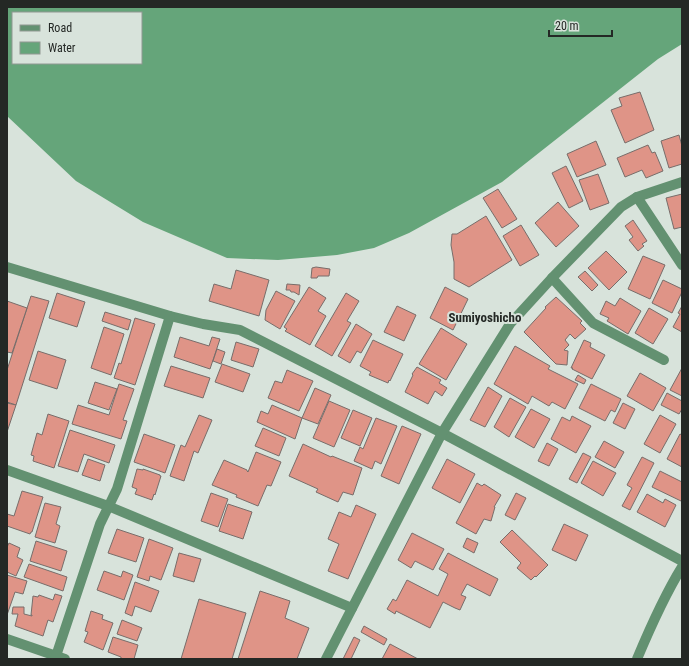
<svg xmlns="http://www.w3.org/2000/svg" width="689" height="666" font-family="'Roboto Condensed',sans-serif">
	<rect width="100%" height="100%" fill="#d8e3db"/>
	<path fill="#65a57a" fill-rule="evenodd" d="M 7,7 L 682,7 L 682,44 L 658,59 L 502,182 L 409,233 L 374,248 L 337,255 L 278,260 L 227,258 L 143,222 L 76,181 L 7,116 ZM 13,13 L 141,13 L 141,63 L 13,63 Z"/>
	<g fill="#df9487" stroke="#786d6a">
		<path d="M 640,92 L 654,130 L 625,143 L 611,110 L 622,106 L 619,98 Z"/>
		<path d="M 679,135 L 682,146 L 682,164 L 669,168 L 661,141 Z"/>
		<path d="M 596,141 L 606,165 L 577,177 L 567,154 Z"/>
		<path d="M 648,145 L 652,153 L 655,152 L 663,171 L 646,178 L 642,170 L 625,177 L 617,158 Z"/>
		<path d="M 566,166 L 583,201 L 569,208 L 552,173 Z"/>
		<path d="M 598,174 L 609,203 L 590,210 L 579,180 Z"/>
		<path d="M 498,189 L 517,219 L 502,228 L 483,198 Z"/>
		<path d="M 682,194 L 682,227 L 674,229 L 666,198 Z"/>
		<path d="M 558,202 L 579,226 L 556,247 L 535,223 Z"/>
		<path d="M 486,216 L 512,260 L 469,287 L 454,279 L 454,262 L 451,245 L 452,234 L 457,234 Z"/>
		<path d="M 633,220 L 647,241 L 642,244 L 644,246 L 638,251 L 629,240 L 633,237 L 625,226 Z"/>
		<path d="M 521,225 L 539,255 L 520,266 L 503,236 Z"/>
		<path d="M 606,251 L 627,272 L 609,290 L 588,268 Z"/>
		<path d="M 643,256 L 665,265 L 650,299 L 628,289 Z"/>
		<path d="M 316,267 L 330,269 L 329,276 L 318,276 L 317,278 L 311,278 L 312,268 Z"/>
		<path d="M 236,270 L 269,280 L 259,316 L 209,301 L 214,284 L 231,289 Z"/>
		<path d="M 585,271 L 598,285 L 592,291 L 578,277 Z"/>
		<path d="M 663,280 L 682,289 L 682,292 L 672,313 L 652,303 Z"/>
		<path d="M 287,284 L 300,285 L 299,295 L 294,292 L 291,292 L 290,290 L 286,290 Z"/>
		<path d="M 309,287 L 326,298 L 318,311 L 326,316 L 310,345 L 285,331 L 287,329 L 284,327 Z"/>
		<path d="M 445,287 L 468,299 L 453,330 L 430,318 Z"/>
		<path d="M 276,291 L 295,301 L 280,329 L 265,320 L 266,310 Z"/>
		<path d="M 57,293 L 85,302 L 77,327 L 49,318 Z"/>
		<path d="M 346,293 L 359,301 L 347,321 L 351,323 L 332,356 L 315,346 Z"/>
		<path d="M 31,296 L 49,301 L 16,405 L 7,402 L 7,370 Z"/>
		<path d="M 556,297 L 582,321 L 580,323 L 586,329 L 575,339 L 570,334 L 565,340 L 569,345 L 564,350 L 568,351 L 567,365 L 556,364 L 524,332 L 546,308 L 545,307 Z"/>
		<path d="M 620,298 L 641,311 L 628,334 L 607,321 L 609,318 L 600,314 L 606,301 L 615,306 Z"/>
		<path d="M 7,301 L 27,308 L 12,353 L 7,352 Z"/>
		<path d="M 397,306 L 416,315 L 404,341 L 384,332 Z"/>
		<path d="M 682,306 L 682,332 L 673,327 L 680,314 L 678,313 Z"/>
		<path d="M 649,308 L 668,319 L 653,344 L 635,333 Z"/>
		<path d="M 105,312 L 131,320 L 128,330 L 102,321 Z"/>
		<path d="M 135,318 L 155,324 L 135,385 L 114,378 L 119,363 L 121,364 Z"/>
		<path d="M 356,324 L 372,334 L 361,353 L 357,351 L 350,363 L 338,356 Z"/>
		<path d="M 104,327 L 124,334 L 111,375 L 91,368 Z"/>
		<path d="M 441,328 L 467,344 L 446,380 L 419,364 Z"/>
		<path d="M 180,337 L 209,346 L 212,337 L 220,339 L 210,369 L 174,357 Z"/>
		<path d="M 373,340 L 403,354 L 390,381 L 389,380 L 388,383 L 369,375 L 371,372 L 360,366 Z"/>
		<path d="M 584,340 L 591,343 L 590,347 L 605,355 L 592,379 L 572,369 L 573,368 L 571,368 Z"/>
		<path d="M 236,342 L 259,349 L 253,367 L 231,360 Z"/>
		<path d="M 515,346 L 550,366 L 548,369 L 578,384 L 565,409 L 552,402 L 549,406 L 532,396 L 528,404 L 494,384 Z"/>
		<path d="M 217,349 L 225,352 L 221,364 L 213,361 Z"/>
		<path d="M 38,351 L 66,360 L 57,389 L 29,380 Z"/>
		<path d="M 222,364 L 250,374 L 243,392 L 215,382 Z"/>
		<path d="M 171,366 L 210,378 L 203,398 L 164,386 Z"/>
		<path d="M 417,367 L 441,380 L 439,383 L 447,388 L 442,396 L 435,391 L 428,404 L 405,392 L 413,375 L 412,374 Z"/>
		<path d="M 682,368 L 682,396 L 670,390 Z"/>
		<path d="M 287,370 L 313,381 L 299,411 L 268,398 L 275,381 L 282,383 Z"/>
		<path d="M 640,373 L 666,388 L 653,411 L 627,396 Z"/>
		<path d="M 578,375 L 586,380 L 584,384 L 575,380 Z"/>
		<path d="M 95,382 L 117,389 L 109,410 L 88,403 Z"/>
		<path d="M 119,384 L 134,389 L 123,420 L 127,421 L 121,439 L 72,424 L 78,405 L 109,415 Z"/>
		<path d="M 591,384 L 621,399 L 615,412 L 611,410 L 605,421 L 579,408 Z"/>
		<path d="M 488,387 L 502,396 L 485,427 L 470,420 Z"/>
		<path d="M 315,388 L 331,395 L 318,424 L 302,418 Z"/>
		<path d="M 667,393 L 682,401 L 682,409 L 679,414 L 661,405 Z"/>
		<path d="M 510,398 L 526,407 L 509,437 L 494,427 Z"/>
		<path d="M 329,401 L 350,410 L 334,447 L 313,438 Z"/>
		<path d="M 7,403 L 16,405 L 7,432 Z"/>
		<path d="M 623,403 L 635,409 L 625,429 L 613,423 Z"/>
		<path d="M 272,405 L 302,418 L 295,439 L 257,422 L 261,411 L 268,414 Z"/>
		<path d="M 531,409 L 550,419 L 534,448 L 515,437 Z"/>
		<path d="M 353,410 L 372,418 L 360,446 L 341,438 Z"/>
		<path d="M 48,414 L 69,421 L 54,468 L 33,461 L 34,456 L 31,455 L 37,433 L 42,435 Z"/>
		<path d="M 199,415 L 212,420 L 198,453 L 194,451 L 184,481 L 170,476 L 181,445 L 185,447 Z"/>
		<path d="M 660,415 L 676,424 L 660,453 L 644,444 Z"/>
		<path d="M 572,416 L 591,426 L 576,453 L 551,439 L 562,417 L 570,421 Z"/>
		<path d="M 376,418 L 397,426 L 381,464 L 375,461 L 372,469 L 354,461 L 360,447 L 363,449 Z"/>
		<path d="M 402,426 L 421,434 L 399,484 L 381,476 Z"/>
		<path d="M 263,428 L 286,438 L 279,456 L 255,446 Z"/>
		<path d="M 70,430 L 115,445 L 109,463 L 84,454 L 78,472 L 58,466 Z"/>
		<path d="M 144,434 L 175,445 L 165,473 L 134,462 Z"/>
		<path d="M 680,434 L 682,435 L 682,467 L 667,459 Z"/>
		<path d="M 604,441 L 624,452 L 615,468 L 595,457 Z"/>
		<path d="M 547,443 L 558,449 L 549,466 L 538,461 Z"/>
		<path d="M 303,444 L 331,457 L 332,456 L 362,468 L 353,495 L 343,492 L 338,502 L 316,492 L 318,489 L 289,476 Z"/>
		<path d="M 256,452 L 281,462 L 271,486 L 267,485 L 258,506 L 236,497 L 237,495 L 212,485 L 224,460 L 247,470 L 247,471 L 248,472 Z"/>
		<path d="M 583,453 L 591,457 L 577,483 L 569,479 Z"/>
		<path d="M 642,457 L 654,463 L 630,510 L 622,506 L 632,488 L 627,485 Z"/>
		<path d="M 88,459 L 105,465 L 100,481 L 82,475 Z"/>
		<path d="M 447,459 L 475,474 L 460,503 L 432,488 Z"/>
		<path d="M 593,461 L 616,473 L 603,496 L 581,483 Z"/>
		<path d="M 137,469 L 143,470 L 143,469 L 160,475 L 160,476 L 161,476 L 155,495 L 154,494 L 152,500 L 135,494 L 137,489 L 132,487 Z"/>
		<path d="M 660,471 L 682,482 L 682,499 L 681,501 L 652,487 Z"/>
		<path d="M 477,483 L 482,486 L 484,484 L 501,495 L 494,507 L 495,507 L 491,521 L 484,519 L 476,534 L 456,523 Z"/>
		<path d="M 22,491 L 43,497 L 32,532 L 31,532 L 30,534 L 7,526 L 7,514 L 14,516 Z"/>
		<path d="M 211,493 L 228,499 L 218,527 L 201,521 Z"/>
		<path d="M 516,493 L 526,498 L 515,520 L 505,515 Z"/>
		<path d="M 647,494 L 663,503 L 665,499 L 676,505 L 665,527 L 637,512 Z"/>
		<path d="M 45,503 L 61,507 L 56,524 L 60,526 L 55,543 L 35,537 Z"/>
		<path d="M 228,504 L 252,512 L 243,539 L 219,531 Z"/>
		<path d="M 356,505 L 376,514 L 348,579 L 328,571 L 339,544 L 328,539 L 339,512 L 351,517 Z"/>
		<path d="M 564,524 L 588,535 L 576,561 L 552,550 Z"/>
		<path d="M 117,529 L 144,538 L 136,562 L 108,553 Z"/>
		<path d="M 512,530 L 548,565 L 536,577 L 535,576 L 531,580 L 517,568 L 521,563 L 500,542 Z"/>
		<path d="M 412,533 L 444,549 L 433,570 L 415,561 L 411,568 L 398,560 Z"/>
		<path d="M 467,538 L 478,543 L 474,553 L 463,547 Z"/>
		<path d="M 149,539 L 173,548 L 161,580 L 150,576 L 149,581 L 137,577 Z"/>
		<path d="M 36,541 L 67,551 L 61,571 L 30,561 Z"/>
		<path d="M 9,543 L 20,548 L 17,557 L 23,560 L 16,576 L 7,572 L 7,547 Z"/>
		<path d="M 179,553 L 201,559 L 194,582 L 173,576 Z"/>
		<path d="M 448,553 L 498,579 L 490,596 L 467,584 L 461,595 L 466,597 L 460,610 L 455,608 L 443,602 L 430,628 L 396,611 L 395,614 L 387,609 L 393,599 L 396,601 L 407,580 L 438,596 L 448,574 L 439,569 Z"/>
		<path d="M 29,564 L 67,577 L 63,591 L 24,577 Z"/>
		<path d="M 104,571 L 121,577 L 123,571 L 133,575 L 124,600 L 97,590 Z"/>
		<path d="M 7,575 L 27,581 L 23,594 L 15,592 L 7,615 Z"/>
		<path d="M 135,582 L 159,591 L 151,612 L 135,606 L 132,616 L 125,613 Z"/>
		<path d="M 260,591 L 290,601 L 285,618 L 309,628 L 297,659 L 238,659 Z"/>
		<path d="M 55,594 L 62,596 L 53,622 L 48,620 L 43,636 L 15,626 L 18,614 L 12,614 L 13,607 L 24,607 L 24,614 L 32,616 L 32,615 L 31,615 L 33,596 L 38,597 L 39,595 L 53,600 Z"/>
		<path d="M 199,599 L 246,613 L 232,659 L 181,659 Z"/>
		<path d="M 91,611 L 103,615 L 102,619 L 113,623 L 103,650 L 84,642 L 88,632 L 85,631 Z"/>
		<path d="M 122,620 L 142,628 L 137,641 L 117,634 Z"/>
		<path d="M 364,626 L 387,639 L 384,645 L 361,632 Z"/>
		<path d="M 113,637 L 138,645 L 134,659 L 121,659 L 121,657 L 108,652 Z"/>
		<path d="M 354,637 L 360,640 L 351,659 L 343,659 Z"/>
		<path d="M 390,644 L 418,659 L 382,659 Z"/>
	</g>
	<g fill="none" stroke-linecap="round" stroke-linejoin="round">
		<g stroke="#639171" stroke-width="10">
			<path d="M 637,197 L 682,265"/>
			<path d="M 7,267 L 170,316 L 203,324 L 240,330 L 442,433 L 682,561"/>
			<path d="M 552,278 L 593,323 L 664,360"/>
			<path d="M 7,470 L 108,506 L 352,608"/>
			<path d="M 7,639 L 65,659"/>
			<path d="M 55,659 L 100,524 L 117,489 L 170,316"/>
			<path d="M 326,659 L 442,433 L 510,324 L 552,278 L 621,207 L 637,197 L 682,182"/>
			<path d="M 637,659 C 650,628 664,596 682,567"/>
		</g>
	</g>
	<g text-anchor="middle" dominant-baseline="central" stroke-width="4" stroke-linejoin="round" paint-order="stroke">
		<g font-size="13" font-weight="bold" fill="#242825" stroke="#d8e3db">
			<text x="485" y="317">Sumiyoshicho</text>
		</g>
	</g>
	<rect width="689" height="666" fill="none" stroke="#242825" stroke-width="16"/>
	<rect x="12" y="12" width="130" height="52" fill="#d8e3db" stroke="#909892"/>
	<rect x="20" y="25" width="20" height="6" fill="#639171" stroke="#909892"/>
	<text x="48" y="32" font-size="12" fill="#242825">Road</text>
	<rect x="20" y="42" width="20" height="12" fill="#65a57a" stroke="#909892"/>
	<text x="48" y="52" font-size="12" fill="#242825">Water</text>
	<path d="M549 30v6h63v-6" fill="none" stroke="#242825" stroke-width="2"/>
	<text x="555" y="30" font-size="12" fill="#242825" stroke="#d8e3db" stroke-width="3" paint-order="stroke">20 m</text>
</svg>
